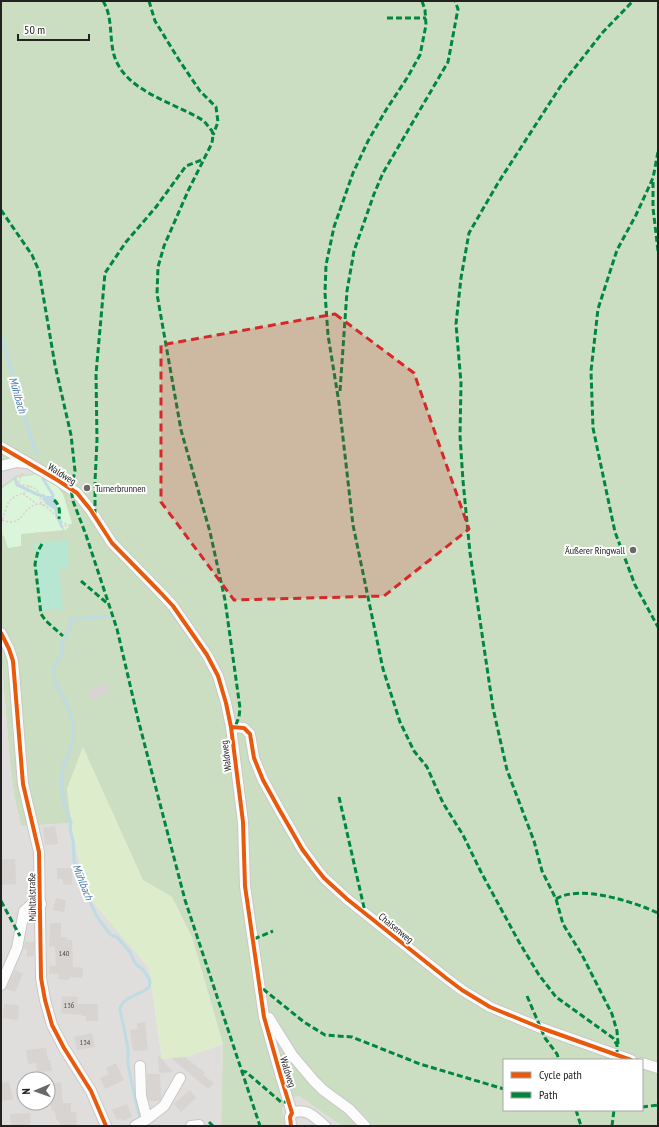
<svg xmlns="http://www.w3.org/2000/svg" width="659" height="1127" font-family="'PT Sans Narrow',sans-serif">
	<rect width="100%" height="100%" fill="#f0eeeb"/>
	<g fill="#dfdedc" fill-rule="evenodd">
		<path d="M 1,655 L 10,762 L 14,795 L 21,826 L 71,823 L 86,894 L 149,968 L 162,1059 L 185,1057 L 223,1044 L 221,1126 L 1,1126 ZM 24,1079 L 48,1079 L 48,1103 L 24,1103 Z"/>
		<path d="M 299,1096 L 342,1126 L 286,1126 L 282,1109 L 290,1099 Z"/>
	</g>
	<path fill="#ddeccb" d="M 83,746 L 143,880 L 172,897 L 192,937 L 223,1044 L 185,1057 L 162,1059 L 149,968 L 86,894 L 71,823 L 67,789 Z"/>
	<path fill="#cbdec1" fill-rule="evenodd" d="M 1,1 L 658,1 L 658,1126 L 342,1126 L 299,1096 L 290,1099 L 282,1109 L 286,1126 L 221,1126 L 223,1044 L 192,937 L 172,897 L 143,880 L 83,747 L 67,789 L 71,823 L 21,826 L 14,795 L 10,762 L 1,655 ZM 504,1060 L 642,1060 L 642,1110 L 504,1110 Z"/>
	<path fill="#daf5da" d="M 39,474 L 56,485 L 63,494 L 72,523 L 66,530 L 21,534 L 21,546 L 8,548 L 4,536 L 1,536 L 1,489 L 18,477 Z"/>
	<path fill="#b7e6d2" d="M 67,540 L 69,567 L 59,568 L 63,609 L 40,611 L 34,543 Z"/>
	<path fill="#e0dfde" d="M 13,466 L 27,467 L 37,474 L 18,475 L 1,486 L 1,472 Z"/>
	<path fill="#bfdbe3" d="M 44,496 C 44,496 50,496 51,496 C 56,498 58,507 57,511 L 47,505 L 42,499 Z"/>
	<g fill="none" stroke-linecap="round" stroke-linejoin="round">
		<g stroke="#bfdbe3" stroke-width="3">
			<path d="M 1,336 L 36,454"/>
			<path d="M 15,478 L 17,485 C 26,488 35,495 44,496"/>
			<path d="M 43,479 L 53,495 L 52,500"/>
			<path d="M 56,509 L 57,516 L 62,527"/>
			<path d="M 72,619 L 70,628 L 62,643 L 62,654 L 54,667 L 55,681 L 69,709 L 73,725 L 72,745 L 64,764 L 61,780 L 64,804 L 71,822 L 70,830 L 73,840 L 74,861 L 82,880 L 84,888 L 96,915 L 106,929 L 111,935 L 117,937 L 130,952 L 135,963 L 143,970 L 149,978 L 150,983 L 149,987 C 141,995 123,996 120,1009 L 128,1048 L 128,1065 L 135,1098 L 140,1118"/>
			<path d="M 72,621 L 74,619 L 113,616"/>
		</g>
	</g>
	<g fill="#d7d4d2">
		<path d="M 105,683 L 109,693 L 91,700 L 87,690 Z"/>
		<path d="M 55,826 L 58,844 L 45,845 L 43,828 Z"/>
		<path d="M 1,859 L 15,859 L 16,884 L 1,885 Z"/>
		<path d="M 57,868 L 73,868 L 72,885 L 63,884 L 63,879 L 57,879 Z"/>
		<path d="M 56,898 L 66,900 L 64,912 L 53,910 Z"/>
		<path d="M 50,923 L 61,923 L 61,937 L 67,937 L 68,940 L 72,940 L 73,967 L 83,968 L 82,978 L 70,977 L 69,980 L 58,979 L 59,974 L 49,974 L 49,966 L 56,966 L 55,946 L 49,947 Z"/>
		<path d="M 25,942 L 34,942 L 34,956 L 27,957 L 27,949 L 23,949 Z"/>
		<path d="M 15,970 L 23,974 L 15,992 L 6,989 Z"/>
		<path d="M 62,996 L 78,997 L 77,1004 L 98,1004 L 98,1021 L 86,1021 L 86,1016 L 82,1016 L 82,1015 L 61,1013 Z"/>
		<path d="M 4,1004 L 19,1005 L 18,1020 L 3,1018 Z"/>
		<path d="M 145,1022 L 148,1050 L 133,1051 L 130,1030 L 138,1029 L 137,1023 Z"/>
		<path d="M 92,1033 L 95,1047 L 77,1050 L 74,1037 Z"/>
		<path d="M 46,1048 L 48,1060 L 50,1060 L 52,1071 L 37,1072 L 36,1063 L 28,1064 L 26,1050 Z"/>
		<path d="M 158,1055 L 173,1072 L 159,1073 Z"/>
		<path d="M 185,1057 L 205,1073 L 203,1075 L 214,1083 L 208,1089 L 171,1058 Z"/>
		<path d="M 116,1063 L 124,1080 L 105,1089 L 100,1078 L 109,1074 L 106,1068 Z"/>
		<path d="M 147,1074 L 160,1074 L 161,1099 L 159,1101 L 149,1101 L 147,1095 Z"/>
		<path d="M 9,1082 L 13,1099 L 1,1101 L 1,1083 Z"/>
		<path d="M 61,1082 L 63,1103 L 71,1103 L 71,1112 L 76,1112 L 77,1126 L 60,1126 L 60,1123 L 56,1119 L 55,1112 L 51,1109 L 51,1094 L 48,1095 L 48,1084 Z"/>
		<path d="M 190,1090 L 196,1098 L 181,1112 L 174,1104 Z"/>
		<path d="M 127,1104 L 132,1117 L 122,1121 L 121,1118 L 117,1120 L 112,1110 Z"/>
		<path d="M 30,1113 L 31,1123 L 29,1124 L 29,1126 L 11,1126 L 10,1114 Z"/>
	</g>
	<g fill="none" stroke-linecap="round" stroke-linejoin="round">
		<defs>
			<g id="minor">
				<path d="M 1,447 L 59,481 L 77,493 L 90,509 L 112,543 L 159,591 L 173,606 L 207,655 L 218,676 L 226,703 L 231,727 L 243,822 L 245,886 L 264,1017 L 281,1077 L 292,1113 L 290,1117 L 291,1126"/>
				<path d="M 1,466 L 17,462 L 26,463"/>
				<path d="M 1,633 L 9,649 L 13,661 L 23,784 L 39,852 L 41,978 L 45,1000 L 52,1025 L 64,1048 L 91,1091 L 106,1126"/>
				<path d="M 231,727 L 244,728 L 250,734 L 254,758 L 263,780 L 279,809 L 302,849 L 316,868 L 324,878 L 347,899 L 446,978 L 462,990 L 490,1007 L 502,1012 L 541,1028 L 631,1060"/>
				<path d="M 1,985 L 17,948 L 24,911 L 31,905 L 41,904"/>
				<path d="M 264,1017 L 269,1018 L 292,1055 L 314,1081 L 323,1090 L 349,1109 L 365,1126"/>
				<path d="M 642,1063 L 658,1068"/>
				<path d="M 140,1066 L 141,1096 L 147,1119"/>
				<path d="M 292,1113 C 307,1107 314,1117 325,1126"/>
				<path d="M 135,1126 L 147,1119 L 164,1106 L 180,1078"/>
				<path d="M 191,1126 L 199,1125"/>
			</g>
		</defs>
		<use href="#minor" stroke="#c9c8c7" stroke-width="12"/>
		<g stroke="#dccecd" stroke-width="1.5" stroke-dasharray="2 2" stroke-linecap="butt">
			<path d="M 22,473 L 18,484 C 33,487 40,486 41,504"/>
			<path d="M 23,494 L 37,504"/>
			<path d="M 42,505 L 54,500"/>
			<path d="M 2,520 C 25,529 21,504 41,504 C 52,508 56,520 66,524 C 71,526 77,526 83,526"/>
			<path d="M 1,523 C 9,505 4,498 27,492 L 29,486"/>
			<path d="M 61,533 L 61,541"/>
			<path d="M 1,534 L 4,535"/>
			<path d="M 42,544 L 37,536 L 37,533 L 61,533 L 67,524"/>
		</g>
		<use href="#minor" stroke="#fdfcfc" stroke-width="10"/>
		<g stroke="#00873e" stroke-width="3" stroke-dasharray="6 3" stroke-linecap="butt">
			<path d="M 103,1 C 113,17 109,37 114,55 C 125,92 174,102 204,121 L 212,131 L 213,135 L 212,143 L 188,191 L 164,246 L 158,267 L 157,294 L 181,430 L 210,532 L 225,600 L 240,708 L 239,717 L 235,727"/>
			<path d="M 149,1 L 155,21 L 179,60 L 200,91 L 216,107 L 218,122 L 213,135"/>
			<path d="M 422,1 L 425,10 L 426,25 L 420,55 L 407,78 L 386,110 L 368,141 L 353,173 L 334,227 L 326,265 L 325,293 L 328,335 L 339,403 L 353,525 L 383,669 L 400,722 L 414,751 L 427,767 L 443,803 L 463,835 L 481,872 L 519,942 L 539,975 L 556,997 L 613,1038 L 617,1045 L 617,1056"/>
			<path d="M 387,18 L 426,18"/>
			<path d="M 658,152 L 653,178 L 636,215 L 617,250 L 598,309 L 591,371 L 593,428 L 615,532 L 635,585 L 658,627"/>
			<path d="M 653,182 L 653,208 L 658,251"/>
			<path d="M 1,210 L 32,255 L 39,271 L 55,365 L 71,435 L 75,471 L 71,489 L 73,501 L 86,535 L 117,629 L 138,719 L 185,900 L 260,1126"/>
			<path d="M 340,391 L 347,291 L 354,251 L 374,194 L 383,173 L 448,62 L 458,9 L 455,1"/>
			<path d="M 54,500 C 60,505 60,512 59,519"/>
			<path d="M 95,515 L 95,482 L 97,440 L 96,374 L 105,273 L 126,242 L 156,207 L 186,166 L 204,159"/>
			<path d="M 42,544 L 38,551 L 35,564 L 41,614 L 46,621 L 63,636"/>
			<path d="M 81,581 L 108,604"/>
			<path d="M 339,797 L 365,912"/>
			<path d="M 556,899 C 580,884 634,902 658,913"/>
			<path d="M 1,901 L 20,936"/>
			<path d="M 254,939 L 273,931"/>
			<path d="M 263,989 L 304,1022 L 325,1035 L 352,1037 L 420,1064 L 504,1089"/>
			<path d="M 527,996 L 545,1038 L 557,1054 L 559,1060"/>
			<path d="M 618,1044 L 617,1031 L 612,1014 L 582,955 L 563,924 L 556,899 L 542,871 L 534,841 L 507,770 L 493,708 L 470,553 L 463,481 L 460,436 L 461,383 L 456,324 L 461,278 L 469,233 L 498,183 L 562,84 L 603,32 L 633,1"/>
			<path d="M 241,1071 L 246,1072 L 281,1102 L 289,1102"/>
			<path d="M 642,1107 L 658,1105"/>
			<path d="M 576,1110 L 581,1126"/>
			<path d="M 209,1122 L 213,1126"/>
			<path d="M 612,1126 L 614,1110"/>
		</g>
		<defs>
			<g id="cycleway">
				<path d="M 1,447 L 59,481 L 77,493 L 90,509 L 112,543 L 159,591 L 173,606 L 207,655 L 218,676 L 226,703 L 231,727 L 243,822 L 245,886 L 264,1017 L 281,1077 L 292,1113 L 290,1117 L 291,1126"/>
				<path d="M 1,633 L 9,649 L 13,661 L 23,784 L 39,852 L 41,978 L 45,1000 L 52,1025 L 64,1048 L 91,1091 L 106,1126"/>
				<path d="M 231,727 L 244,728 L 250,734 L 254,758 L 263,780 L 279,809 L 302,849 L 316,868 L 324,878 L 347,899 L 446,978 L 462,990 L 490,1007 L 502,1012 L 541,1028 L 631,1060"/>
			</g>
		</defs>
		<use href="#cycleway" stroke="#fff" stroke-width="6"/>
		<use href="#cycleway" stroke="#e8590c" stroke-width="4"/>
	</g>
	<path fill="#d62828" fill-opacity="0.2" stroke="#d62828" stroke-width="3" stroke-dasharray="8 5" stroke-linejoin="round" d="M 335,314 L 414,373 L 469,529 L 384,596 L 234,600 L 161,502 L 161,345 Z"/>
	<g fill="#6a6968" stroke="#fff" stroke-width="1.5">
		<circle cx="87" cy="488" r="4"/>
		<circle cx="633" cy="550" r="4"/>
	</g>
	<g text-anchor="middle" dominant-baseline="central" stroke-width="4" stroke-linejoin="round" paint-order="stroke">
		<g font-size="8" fill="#4f4e4e">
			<text x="64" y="953">140</text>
			<text x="69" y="1005">136</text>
			<text x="85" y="1042">134</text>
		</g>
		<g font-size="10" fill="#222" stroke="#fff">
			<text transform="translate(62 474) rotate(32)">Waldweg</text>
			<text transform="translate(226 756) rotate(-97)">Waldweg</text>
			<text transform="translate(32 897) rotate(-91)">Mühltalstraße</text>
			<text transform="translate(396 928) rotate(39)">Chaisenweg</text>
			<text transform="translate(288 1072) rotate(73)">Waldweg</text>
		</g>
		<g font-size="10" fill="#222" stroke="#fff" text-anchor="start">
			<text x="95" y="488">Turnerbrunnen</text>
			<text x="625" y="550" text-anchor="end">Äußerer Ringwall</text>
		</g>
		<g font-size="11" font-style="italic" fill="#4a7aab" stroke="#fff">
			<text transform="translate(18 395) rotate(74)">Mühlbach</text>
			<text transform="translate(83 882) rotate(69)">Mühlbach</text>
		</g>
	</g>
	<rect width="659" height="1127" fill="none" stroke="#222222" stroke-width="4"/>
	<rect x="503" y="1059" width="140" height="52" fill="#ffffff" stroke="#a7a7a7"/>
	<rect x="511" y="1072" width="20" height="6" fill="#e8590c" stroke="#a7a7a7"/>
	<text x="539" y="1079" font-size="12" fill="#222222">Cycle path</text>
	<rect x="511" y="1092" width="20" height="6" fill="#00873e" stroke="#a7a7a7"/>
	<text x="539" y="1099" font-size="12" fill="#222222">Path</text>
	<g transform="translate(36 1091) rotate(268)"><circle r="19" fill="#ffffff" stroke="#a7a7a7"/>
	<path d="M0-3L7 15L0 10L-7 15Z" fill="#6a6968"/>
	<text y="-6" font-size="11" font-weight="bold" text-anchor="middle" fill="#222222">N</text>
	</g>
	<path d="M18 34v6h71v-6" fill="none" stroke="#222222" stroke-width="2"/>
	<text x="24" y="34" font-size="12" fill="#222222" stroke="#ffffff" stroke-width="3" paint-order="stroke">50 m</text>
</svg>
